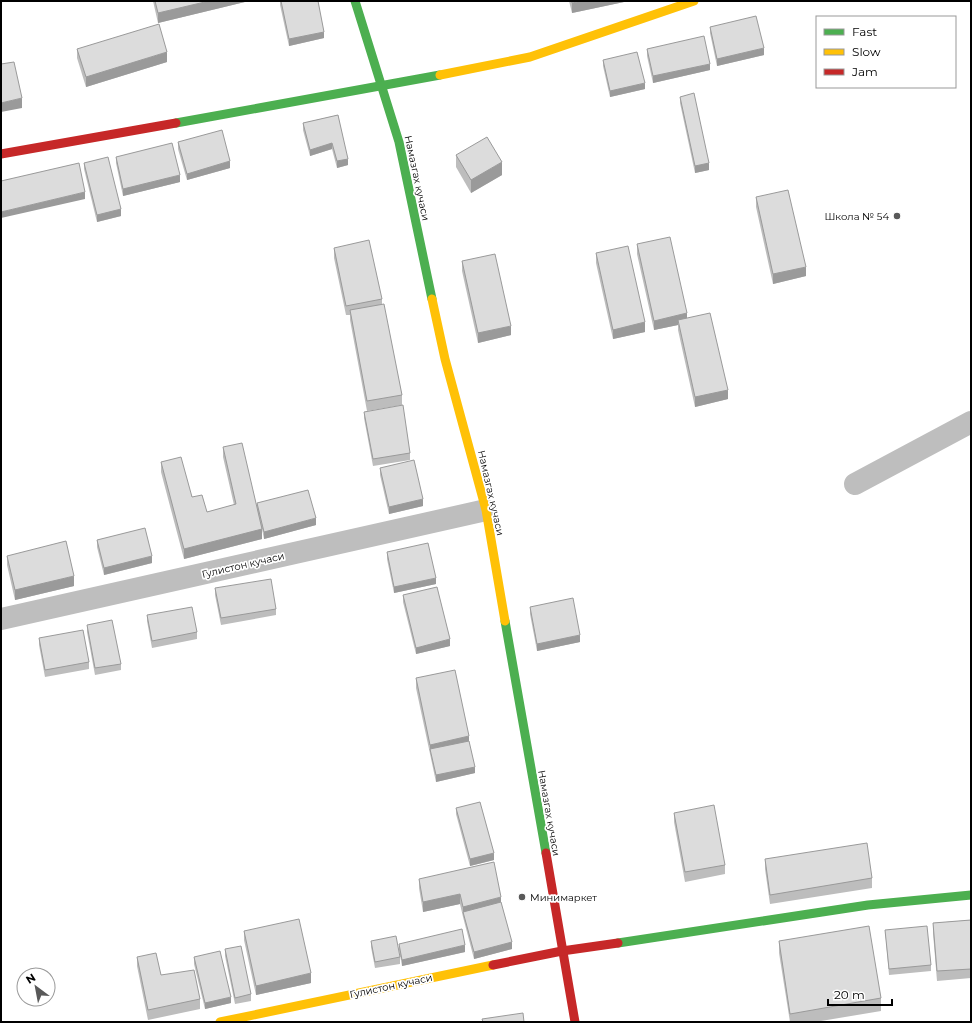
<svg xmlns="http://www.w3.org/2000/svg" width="972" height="1023" font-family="Montserrat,sans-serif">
	<rect width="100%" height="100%" fill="#fff"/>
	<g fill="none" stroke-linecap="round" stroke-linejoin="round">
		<g stroke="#bebebe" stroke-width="22">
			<path d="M 855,484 L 971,422"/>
			<path d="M 1,619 L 486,510"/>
		</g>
		<g stroke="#4caf50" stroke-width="9">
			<path d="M 355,1 L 399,142 L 432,299"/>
			<path d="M 176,123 L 440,75"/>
			<path d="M 505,621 L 546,853"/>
			<path d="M 618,943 L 868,905 L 971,895"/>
		</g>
		<g stroke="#ffc107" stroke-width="9">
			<path d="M 440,75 L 530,57 L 694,1"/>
			<path d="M 432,299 L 445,359 L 486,510 L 505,621"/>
			<path d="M 220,1022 L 493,965"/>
		</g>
		<g stroke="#c62828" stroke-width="9">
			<path d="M 1,154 L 176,123"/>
			<path d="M 546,853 L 575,1022"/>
			<path d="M 493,965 L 562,951 L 618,943"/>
		</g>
	</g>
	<g fill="#bdbdbd">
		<path d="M 153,1 L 249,1 L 158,23 Z"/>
		<path d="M 280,1 L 318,1 L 324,38 L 289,46 L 280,5 Z"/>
		<path d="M 569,1 L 624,1 L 624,2 L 572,13 Z"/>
		<path d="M 710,27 L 764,55 L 717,66 L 710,33 Z"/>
		<path d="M 77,49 L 167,62 L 86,87 L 77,58 Z"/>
		<path d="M 647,49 L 710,70 L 653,83 L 647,56 Z"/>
		<path d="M 603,60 L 645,89 L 610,97 L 603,66 Z"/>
		<path d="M 680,97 L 709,170 L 695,173 L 680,103 Z"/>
		<path d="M 338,115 L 348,165 L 337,168 L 332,149 L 310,156 L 303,130 L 303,123 Z"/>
		<path d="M 178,142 L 230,168 L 187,180 L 178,149 Z"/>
		<path d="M 456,155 L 502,175 L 471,193 L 456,167 Z"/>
		<path d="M 116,157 L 180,182 L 123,196 L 116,163 Z"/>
		<path d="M 84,163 L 121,216 L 97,222 L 84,169 Z"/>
		<path d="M 756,197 L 806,276 L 773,284 L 756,207 Z"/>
		<path d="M 637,244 L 687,318 L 728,399 L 695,407 L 678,330 L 678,325 L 654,330 L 637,254 Z"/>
		<path d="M 334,248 L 382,299 L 382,304 L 402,395 L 402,405 L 367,411 L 350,320 L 350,315 L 346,315 L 334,258 Z"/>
		<path d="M 596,253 L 645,332 L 613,339 L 596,263 Z"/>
		<path d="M 462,261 L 511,335 L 478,343 L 462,271 Z"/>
		<path d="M 364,412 L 410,453 L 410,460 L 373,466 L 364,418 Z"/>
		<path d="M 223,447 L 257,507 L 257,503 L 316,525 L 264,539 L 262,529 L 262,539 L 184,559 L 161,472 L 161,462 L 192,497 L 207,512 L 234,505 L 223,457 Z"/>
		<path d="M 380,468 L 423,506 L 389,514 L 380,475 Z"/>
		<path d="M 97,540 L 152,563 L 104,575 L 97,547 Z"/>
		<path d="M 387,552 L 436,584 L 394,593 L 387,559 Z"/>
		<path d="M 7,556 L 74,586 L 15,600 L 7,565 Z"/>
		<path d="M 215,588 L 276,609 L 276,615 L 221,625 L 215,595 Z"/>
		<path d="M 403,595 L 450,646 L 416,654 L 403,602 Z"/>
		<path d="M 530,607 L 580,642 L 537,651 L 530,614 Z"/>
		<path d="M 147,615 L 197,632 L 197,639 L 152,648 L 147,621 Z"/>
		<path d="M 87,625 L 121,664 L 121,670 L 95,675 L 87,632 Z"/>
		<path d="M 39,638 L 89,662 L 89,669 L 45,677 L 39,645 Z"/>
		<path d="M 416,678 L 469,741 L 475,773 L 436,782 L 416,688 Z"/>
		<path d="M 456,808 L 494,860 L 470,866 L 456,814 Z"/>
		<path d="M 674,813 L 725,865 L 725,874 L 685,882 L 674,822 Z"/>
		<path d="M 765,859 L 872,878 L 872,888 L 770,904 L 765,869 Z"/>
		<path d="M 419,879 L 501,902 L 512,949 L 474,959 L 463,917 L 460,904 L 423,912 L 419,888 Z"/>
		<path d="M 971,920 L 971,978 L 937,981 L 933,933 L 933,923 Z"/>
		<path d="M 885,930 L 931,965 L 931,971 L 889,975 Z"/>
		<path d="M 244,931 L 311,983 L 256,995 L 244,940 Z"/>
		<path d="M 371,941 L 400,957 L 400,964 L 375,968 L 371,947 Z"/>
		<path d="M 779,941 L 881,998 L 881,1011 L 815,1022 L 790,1022 L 779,953 Z"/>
		<path d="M 399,944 L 465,952 L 402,966 L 399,950 Z"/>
		<path d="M 225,949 L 251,994 L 251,1001 L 235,1004 L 225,956 Z"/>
		<path d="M 137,957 L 161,975 L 200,999 L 200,1009 L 148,1020 L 137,966 Z"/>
		<path d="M 194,957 L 231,1003 L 205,1009 L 194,964 Z"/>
	</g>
	<g fill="#9a9a9a">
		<path d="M 209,1 L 249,1 L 158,23 L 158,13 Z"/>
		<path d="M 583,1 L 624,1 L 624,2 L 572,13 L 572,3 Z"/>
		<path d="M 324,32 L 324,38 L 289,46 L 289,39 Z"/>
		<path d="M 764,48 L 764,55 L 717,66 L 717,59 Z"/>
		<path d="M 167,52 L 167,62 L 86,87 L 86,77 Z"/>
		<path d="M 710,64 L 710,70 L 653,83 L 653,76 Z"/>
		<path d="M 645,83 L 645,89 L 610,97 L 610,91 Z"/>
		<path d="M 22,98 L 22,108 L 1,112 L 1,103 Z"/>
		<path d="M 332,143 L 332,149 L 310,156 L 310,150 Z"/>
		<path d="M 348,159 L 348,165 L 337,168 L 337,161 Z"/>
		<path d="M 230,161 L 230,168 L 187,180 L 187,174 Z"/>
		<path d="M 502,162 L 502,175 L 471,193 L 471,180 Z"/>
		<path d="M 709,163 L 709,170 L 695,173 L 695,166 Z"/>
		<path d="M 180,175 L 180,182 L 123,196 L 123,189 Z"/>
		<path d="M 85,192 L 85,199 L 1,218 L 1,212 Z"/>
		<path d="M 121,209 L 121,216 L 97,222 L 97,215 Z"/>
		<path d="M 806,267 L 806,276 L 773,284 L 773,274 Z"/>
		<path d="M 687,313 L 687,323 L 678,320 L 678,325 L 654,330 L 654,321 Z"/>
		<path d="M 645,322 L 645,332 L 613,339 L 613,330 Z"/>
		<path d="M 511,326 L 511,335 L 478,343 L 478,333 Z"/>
		<path d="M 728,390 L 728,399 L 695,407 L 695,397 Z"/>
		<path d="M 423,499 L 423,506 L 389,514 L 389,507 Z"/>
		<path d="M 316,518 L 316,525 L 264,539 L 264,532 Z"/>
		<path d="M 262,529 L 262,539 L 184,559 L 184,549 Z"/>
		<path d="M 152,556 L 152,563 L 104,575 L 104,568 Z"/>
		<path d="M 74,576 L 74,586 L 15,600 L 15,590 Z"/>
		<path d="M 436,578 L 436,584 L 394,593 L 394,587 Z"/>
		<path d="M 580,635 L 580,642 L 537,651 L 537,644 Z"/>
		<path d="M 450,639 L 450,646 L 416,654 L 416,648 Z"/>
		<path d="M 469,736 L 469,746 L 430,749 L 430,754 L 430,745 Z"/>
		<path d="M 475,767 L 475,773 L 436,782 L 436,775 Z"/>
		<path d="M 494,853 L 494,860 L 470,866 L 470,859 Z"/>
		<path d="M 460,894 L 460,904 L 423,912 L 423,902 Z"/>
		<path d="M 501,897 L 501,907 L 463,912 L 463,917 L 463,907 Z"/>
		<path d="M 512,942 L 512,949 L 474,959 L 474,952 Z"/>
		<path d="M 465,945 L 465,952 L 402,966 L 402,960 Z"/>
		<path d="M 311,973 L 311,983 L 256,995 L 256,986 Z"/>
		<path d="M 231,997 L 231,1003 L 205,1009 L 205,1003 Z"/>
	</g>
	<g fill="#dcdcdc" stroke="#9a9a9a">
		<path d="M 155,1 L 209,1 L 158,13 Z"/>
		<path d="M 281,1 L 318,1 L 324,32 L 289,39 Z"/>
		<path d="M 572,1 L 583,1 L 572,3 Z"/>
		<path d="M 756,16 L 764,48 L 717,59 L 710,27 Z"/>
		<path d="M 159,24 L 167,52 L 86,77 L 77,49 Z"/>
		<path d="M 704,36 L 710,64 L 653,76 L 647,49 Z"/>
		<path d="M 637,52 L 645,83 L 610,91 L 603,60 Z"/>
		<path d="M 14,62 L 22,98 L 1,103 L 1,64 Z"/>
		<path d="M 694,93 L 709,163 L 695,166 L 680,97 Z"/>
		<path d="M 338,115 L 348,159 L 337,161 L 332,143 L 310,150 L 303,123 Z"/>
		<path d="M 222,130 L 230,161 L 187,174 L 178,142 Z"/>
		<path d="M 487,137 L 502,162 L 471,180 L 456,155 Z"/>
		<path d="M 172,143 L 180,175 L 123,189 L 116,157 Z"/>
		<path d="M 108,157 L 121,209 L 97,215 L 84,163 Z"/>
		<path d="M 79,163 L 85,192 L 1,212 L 1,181 Z"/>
		<path d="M 788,190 L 806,267 L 773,274 L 756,197 Z"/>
		<path d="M 670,237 L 687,313 L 654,321 L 637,244 Z"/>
		<path d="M 369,240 L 382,299 L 346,306 L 334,248 Z"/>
		<path d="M 628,246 L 645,322 L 613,330 L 596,253 Z"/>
		<path d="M 495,254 L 511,326 L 478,333 L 462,261 Z"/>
		<path d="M 384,304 L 402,395 L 367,401 L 350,310 Z"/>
		<path d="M 710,313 L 728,390 L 695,397 L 678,320 Z"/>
		<path d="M 403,405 L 410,453 L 373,459 L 364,412 Z"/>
		<path d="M 242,443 L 262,529 L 184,549 L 161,462 L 181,457 L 192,497 L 202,495 L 207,512 L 236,504 L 223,447 Z"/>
		<path d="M 414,460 L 423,499 L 389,507 L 380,468 Z"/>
		<path d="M 308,490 L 316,518 L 264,532 L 257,503 Z"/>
		<path d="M 145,528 L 152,556 L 104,568 L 97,540 Z"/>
		<path d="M 66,541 L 74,576 L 15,590 L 7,556 Z"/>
		<path d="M 428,543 L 436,578 L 394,587 L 387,552 Z"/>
		<path d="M 271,579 L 276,609 L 221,618 L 215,588 Z"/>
		<path d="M 437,587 L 450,639 L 416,648 L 403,595 Z"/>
		<path d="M 573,598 L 580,635 L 537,644 L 530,607 Z"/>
		<path d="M 192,607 L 197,632 L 152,641 L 147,615 Z"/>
		<path d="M 112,620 L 121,664 L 95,668 L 87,625 Z"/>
		<path d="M 83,630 L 89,662 L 45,670 L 39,638 Z"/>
		<path d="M 455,670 L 469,736 L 430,745 L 416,678 Z"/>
		<path d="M 469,741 L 475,767 L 436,775 L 430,749 Z"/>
		<path d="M 480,802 L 494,853 L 470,859 L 456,808 Z"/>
		<path d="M 714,805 L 725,865 L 685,872 L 674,813 Z"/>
		<path d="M 867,843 L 872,878 L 770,895 L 765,859 Z"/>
		<path d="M 494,862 L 501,897 L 463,907 L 460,894 L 423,902 L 419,879 Z"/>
		<path d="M 501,902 L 512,942 L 474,952 L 463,912 Z"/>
		<path d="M 299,919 L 311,973 L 256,986 L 244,931 Z"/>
		<path d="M 971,920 L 971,969 L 937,971 L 933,923 Z"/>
		<path d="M 869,926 L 881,998 L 790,1014 L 779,941 Z"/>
		<path d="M 927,926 L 931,965 L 889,969 L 885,930 Z"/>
		<path d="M 462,929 L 465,945 L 402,960 L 399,944 Z"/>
		<path d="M 396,936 L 400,957 L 375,962 L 371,941 Z"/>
		<path d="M 241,946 L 251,994 L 235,998 L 225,949 Z"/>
		<path d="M 220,951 L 231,997 L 205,1003 L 194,957 Z"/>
		<path d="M 156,953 L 161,975 L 194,970 L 200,999 L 148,1010 L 137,957 Z"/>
		<path d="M 523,1013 L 524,1022 L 483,1022 L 482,1019 Z"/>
	</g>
	<g fill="#595959" stroke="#fff" stroke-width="1.5">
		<circle cx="897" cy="216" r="4"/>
		<circle cx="522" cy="897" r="4"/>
	</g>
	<g text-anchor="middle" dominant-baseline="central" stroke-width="3.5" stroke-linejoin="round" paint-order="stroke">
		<g font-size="10" fill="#000" stroke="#fff">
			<text transform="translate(417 178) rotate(78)">Намазгах кучаси</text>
			<text transform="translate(491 493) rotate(77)">Намазгах кучаси</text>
			<text transform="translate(243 565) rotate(-13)">Гулистон кучаси</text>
			<text transform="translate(549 813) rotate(80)">Намазгах кучаси</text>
			<text transform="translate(391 986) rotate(-12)">Гулистон кучаси</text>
		</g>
		<g font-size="10" fill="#000" stroke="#fff" text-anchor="end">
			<text x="889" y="216">Школа № 54</text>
			<text x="530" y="897" text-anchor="start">Минимаркет</text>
		</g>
	</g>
	<rect width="972" height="1023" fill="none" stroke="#000000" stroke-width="4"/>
	<rect x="816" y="16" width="140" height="72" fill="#ffffff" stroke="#999999"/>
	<rect x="824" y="29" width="20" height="6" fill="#4caf50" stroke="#999999"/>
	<text x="852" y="36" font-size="12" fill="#000000">Fast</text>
	<rect x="824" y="49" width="20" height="6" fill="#ffc107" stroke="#999999"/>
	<text x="852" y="56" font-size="12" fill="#000000">Slow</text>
	<rect x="824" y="69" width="20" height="6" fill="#c62828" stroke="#999999"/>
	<text x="852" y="76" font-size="12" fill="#000000">Jam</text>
	<g transform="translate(36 987) rotate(328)"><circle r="19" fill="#ffffff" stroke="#999999"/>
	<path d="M0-3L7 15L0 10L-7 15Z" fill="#595959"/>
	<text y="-6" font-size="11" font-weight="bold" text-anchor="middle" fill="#000000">N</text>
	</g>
	<path d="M828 999v6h64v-6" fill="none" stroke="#000000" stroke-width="2"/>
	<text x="834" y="999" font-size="12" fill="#000000" stroke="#ffffff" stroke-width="3" paint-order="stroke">20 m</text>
</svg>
